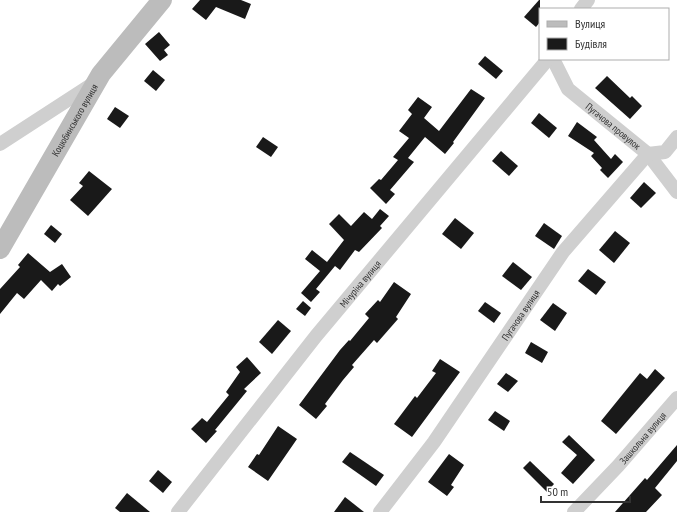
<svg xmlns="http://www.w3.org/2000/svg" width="677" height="512" font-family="'PT Sans Narrow',sans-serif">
	<rect width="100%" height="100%" fill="#fff"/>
	<g fill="#191919">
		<path d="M 200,0 L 241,0 L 251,4 L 245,19 L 216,7 L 206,20 L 192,9 Z"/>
		<path d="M 539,0 L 540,0 L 540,22 L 536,27 L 524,17 Z"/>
		<path d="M 159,32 L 170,45 L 164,50 L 168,55 L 160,61 L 145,44 Z"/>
		<path d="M 485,56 L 503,71 L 496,79 L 478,64 Z"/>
		<path d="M 153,70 L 165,80 L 156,91 L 144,81 Z"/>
		<path d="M 607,76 L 630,98 L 632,96 L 642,106 L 630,119 L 595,88 Z"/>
		<path d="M 471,89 L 485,98 L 453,142 L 454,143 L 445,154 L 425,137 L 408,158 L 414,162 L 390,190 L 395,194 L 386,204 L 370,188 L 379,179 L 381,180 L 398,160 L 393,157 L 409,138 L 399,131 L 412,114 L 408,110 L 418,97 L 432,107 L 424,118 L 439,131 Z"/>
		<path d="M 115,107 L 129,116 L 120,128 L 107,119 Z"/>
		<path d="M 539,113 L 557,128 L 549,138 L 531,123 Z"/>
		<path d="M 577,122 L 597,137 L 594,140 L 611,159 L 615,154 L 623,162 L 608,178 L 600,170 L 602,168 L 591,156 L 594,153 L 568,136 Z"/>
		<path d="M 263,137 L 278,147 L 271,157 L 256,147 Z"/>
		<path d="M 501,151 L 518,166 L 509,176 L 492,161 Z"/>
		<path d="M 89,171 L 112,189 L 88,216 L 70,200 L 83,186 L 79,183 Z"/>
		<path d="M 644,182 L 656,193 L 641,208 L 630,198 Z"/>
		<path d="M 380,209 L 389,216 L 380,226 L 382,228 L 359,252 L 355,250 L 340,270 L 335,266 L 316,289 L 320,292 L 311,302 L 301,293 L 320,271 L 305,259 L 312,250 L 327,262 L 344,240 L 329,224 L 339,214 L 351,226 L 364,212 L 372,219 Z"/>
		<path d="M 455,218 L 474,233 L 461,249 L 442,234 Z"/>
		<path d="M 544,223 L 562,236 L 554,249 L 535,236 Z"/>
		<path d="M 51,225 L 62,234 L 55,243 L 44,234 Z"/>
		<path d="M 615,231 L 630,243 L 614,263 L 599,250 Z"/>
		<path d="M 28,253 L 50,272 L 62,264 L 71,277 L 60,286 L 58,284 L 52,291 L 41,280 L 24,299 L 17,293 L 0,314 L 0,289 L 20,267 L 18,265 Z"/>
		<path d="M 513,262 L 532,277 L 521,290 L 502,276 Z"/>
		<path d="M 588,269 L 606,282 L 596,295 L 578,281 Z"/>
		<path d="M 394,282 L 411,294 L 396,317 L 398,319 L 377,343 L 374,340 L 352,365 L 354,367 L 343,380 L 325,404 L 327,406 L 316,419 L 299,405 L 340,350 L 349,340 L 350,341 L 369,318 L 365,314 L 378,300 L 380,302 Z"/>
		<path d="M 303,301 L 311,308 L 305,316 L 296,309 Z"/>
		<path d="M 485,302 L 501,313 L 494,323 L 478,311 Z"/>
		<path d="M 553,303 L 567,313 L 555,331 L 540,320 Z"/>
		<path d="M 278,320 L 291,331 L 272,354 L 259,342 Z"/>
		<path d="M 531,342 L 548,352 L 542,363 L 525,353 Z"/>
		<path d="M 247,357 L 261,373 L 244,389 L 247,391 L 215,430 L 217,431 L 206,443 L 191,429 L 202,418 L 207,422 L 229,395 L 226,392 L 240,372 L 236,367 Z"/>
		<path d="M 440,359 L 460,372 L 412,437 L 394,424 L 415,396 L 417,398 L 436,373 L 432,371 Z"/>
		<path d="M 655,369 L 665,378 L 616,434 L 601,421 L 640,373 L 647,379 Z"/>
		<path d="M 506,373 L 518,381 L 508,392 L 497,384 Z"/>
		<path d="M 495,411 L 510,421 L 504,431 L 488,420 Z"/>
		<path d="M 278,426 L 297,439 L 268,481 L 248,467 L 257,454 L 259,455 Z"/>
		<path d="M 569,435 L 595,460 L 573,484 L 561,473 L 577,455 L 562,442 Z"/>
		<path d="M 677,445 L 677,461 L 655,488 L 662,495 L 646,512 L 615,512 L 645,478 L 647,480 Z"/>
		<path d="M 350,452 L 384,475 L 376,486 L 342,462 Z"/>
		<path d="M 449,454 L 464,465 L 451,485 L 454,487 L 447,496 L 428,482 Z"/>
		<path d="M 530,461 L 554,484 L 547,492 L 523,468 Z"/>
		<path d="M 158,470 L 172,482 L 163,493 L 149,481 Z"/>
		<path d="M 127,493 L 150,512 L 120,512 L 115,508 Z"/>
		<path d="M 345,497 L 364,512 L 334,512 Z"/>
	</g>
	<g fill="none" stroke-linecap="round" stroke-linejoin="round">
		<g stroke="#cfcfcf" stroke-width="14">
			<path d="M 581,9 L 588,0"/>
			<path id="s1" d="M 553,59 L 568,89 L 648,154 L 677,192"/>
			<path d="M 0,144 L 94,83"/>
			<path id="s2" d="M 178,512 L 316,336 L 548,59"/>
			<path id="s3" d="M 380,512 L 434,442 L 563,252 L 648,154 L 665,152 L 677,137"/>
			<path id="s4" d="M 574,512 L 618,466 L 677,398"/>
		</g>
		<path stroke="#bcbcbc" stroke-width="20" id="s5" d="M 0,249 L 101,74 L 162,0"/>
	</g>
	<g text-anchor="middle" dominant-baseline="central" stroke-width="4" stroke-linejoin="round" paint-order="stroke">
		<g font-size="10" fill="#323232" stroke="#fff">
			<text stroke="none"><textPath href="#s5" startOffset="149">Коцюбинського вулиця</textPath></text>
			<text stroke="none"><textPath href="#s1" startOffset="92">Пугачова провулок</textPath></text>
			<text stroke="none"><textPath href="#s2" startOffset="292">Мічуріна вулиця</textPath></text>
			<text stroke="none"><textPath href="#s3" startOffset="242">Пугачова вулиця</textPath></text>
			<text stroke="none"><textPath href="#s4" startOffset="101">Зашкольна вулиця</textPath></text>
		</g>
	</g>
	<rect x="539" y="8" width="130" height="52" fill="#ffffff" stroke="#adadad"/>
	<rect x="547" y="21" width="20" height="6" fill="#bcbcbc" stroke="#adadad"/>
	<text x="575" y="28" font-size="12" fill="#323232">Вулиця</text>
	<rect x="547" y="38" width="20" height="12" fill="#191919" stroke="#adadad"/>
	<text x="575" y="48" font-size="12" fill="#323232">Будівля</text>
	<path d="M541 496v6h89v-6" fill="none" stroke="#323232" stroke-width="2"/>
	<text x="547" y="496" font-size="12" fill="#323232" stroke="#ffffff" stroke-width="3" paint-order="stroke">50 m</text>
</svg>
